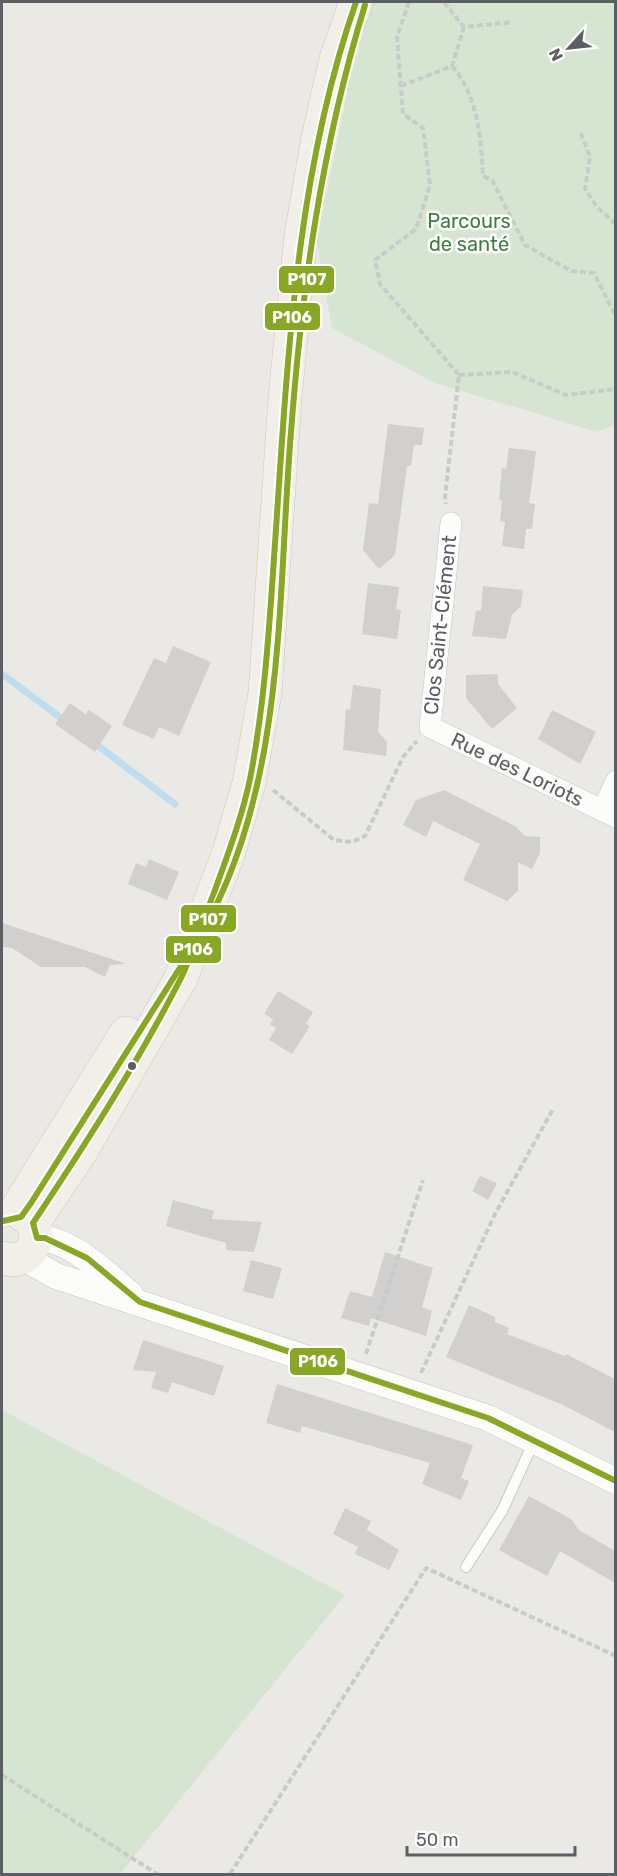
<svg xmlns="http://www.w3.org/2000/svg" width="617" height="1876" font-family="Rubik,sans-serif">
	<rect width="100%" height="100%" fill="#eae9e5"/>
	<g fill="#d5e5d2">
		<path d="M 373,2 L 615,2 L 615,424 L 597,432 L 435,383 L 332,328 L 317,242 L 350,78 Z"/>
		<path d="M 2,1410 L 345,1595 L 120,1874 L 2,1874 Z"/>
	</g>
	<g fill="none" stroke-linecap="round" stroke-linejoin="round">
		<g stroke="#beddf0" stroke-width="7">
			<path d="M 2,674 L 65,721"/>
			<path d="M 93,742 L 175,804"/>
		</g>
	</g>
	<g fill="#d1d0ce">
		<path d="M 388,424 L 424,428 L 422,445 L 414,445 L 411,466 L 407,466 L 395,555 L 379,569 L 363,550 L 369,503 L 378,504 Z"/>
		<path d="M 509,448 L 536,451 L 529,503 L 535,504 L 533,520 L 532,529 L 526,529 L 524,549 L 502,546 L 505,522 L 500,521 L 502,500 L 499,499 L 502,468 L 506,469 Z"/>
		<path d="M 368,583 L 399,587 L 396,609 L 401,610 L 397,639 L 362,634 Z"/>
		<path d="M 483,586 L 523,590 L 521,606 L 512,615 L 506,639 L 472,636 L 476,610 L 481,611 Z"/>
		<path d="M 173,646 L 211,662 L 179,736 L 159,727 L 154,739 L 122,725 L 154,658 L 166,663 Z"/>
		<path d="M 498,674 L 498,684 L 517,708 L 492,729 L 466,698 L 466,675 Z"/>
		<path d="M 353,685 L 381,689 L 378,732 L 387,742 L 386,756 L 343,750 L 346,709 L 350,710 Z"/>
		<path d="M 70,703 L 85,714 L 89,710 L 112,726 L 95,752 L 55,724 Z"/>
		<path d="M 552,710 L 596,732 L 580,764 L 538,739 Z"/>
		<path d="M 444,790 L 515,826 L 525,836 L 540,837 L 540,853 L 532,869 L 518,862 L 518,891 L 507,901 L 463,880 L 480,844 L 433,821 L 426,837 L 403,825 L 416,800 Z"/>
		<path d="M 149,859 L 179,872 L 167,900 L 128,884 L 136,863 L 146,867 Z"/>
		<path d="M 2,923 L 124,963 L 124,964 L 110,965 L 105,977 L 85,967 L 41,967 L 12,948 L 2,947 Z"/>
		<path d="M 278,991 L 313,1012 L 306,1024 L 310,1026 L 292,1054 L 269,1040 L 276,1028 L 270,1025 L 273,1019 L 264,1014 Z"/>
		<path d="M 480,1176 L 497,1183 L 488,1200 L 472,1191 Z"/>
		<path d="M 173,1200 L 214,1211 L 212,1219 L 262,1222 L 254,1252 L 226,1250 L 226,1243 L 166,1226 Z"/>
		<path d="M 385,1252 L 433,1268 L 422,1307 L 432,1311 L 426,1336 L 371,1318 L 369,1326 L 341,1318 L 350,1291 L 372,1297 Z"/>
		<path d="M 251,1260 L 282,1268 L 273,1299 L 243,1291 Z"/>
		<path d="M 469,1305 L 495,1317 L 495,1322 L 509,1328 L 507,1334 L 565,1356 L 566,1354 L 615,1379 L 615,1432 L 563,1405 L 446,1357 Z"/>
		<path d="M 143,1340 L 224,1366 L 214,1396 L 172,1382 L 168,1393 L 151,1388 L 156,1372 L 133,1370 Z"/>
		<path d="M 277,1384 L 473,1445 L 461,1478 L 469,1481 L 461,1500 L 422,1484 L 430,1463 L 302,1426 L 300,1433 L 266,1423 Z"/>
		<path d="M 529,1496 L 571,1519 L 579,1530 L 615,1551 L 615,1583 L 560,1551 L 547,1576 L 499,1550 Z"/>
		<path d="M 345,1508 L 371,1521 L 367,1530 L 399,1550 L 389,1570 L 355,1554 L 358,1547 L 333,1534 Z"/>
	</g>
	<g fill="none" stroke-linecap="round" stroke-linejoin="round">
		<defs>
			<path id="service" d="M 466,1567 L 502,1511 L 534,1441"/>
			<g id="minor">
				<path id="s1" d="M 451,523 L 430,727 L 616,817"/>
				<path d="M 603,810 L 616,781"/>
			</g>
			<g id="tertiary">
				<path d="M 37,1238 C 70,1238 106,1274 130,1294"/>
				<path d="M 24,1258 L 56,1276 L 488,1418 L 616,1481"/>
			</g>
			<g id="primary">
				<path d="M 16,1210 L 126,1033"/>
				<path d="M 33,1223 L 82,1150 L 181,978 L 228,855 L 249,783 L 265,693 L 285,398 L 301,235 L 318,138 L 336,59 L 356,2"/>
				<path d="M 2,1258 C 26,1266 42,1245 33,1223 L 16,1210"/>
			</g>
		</defs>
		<use href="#service" stroke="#c7c7c7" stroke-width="12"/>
		<use href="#minor" stroke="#c7c7c7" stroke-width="22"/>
		<use href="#tertiary" stroke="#c7c7c7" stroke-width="27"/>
		<use href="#primary" stroke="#cfc7b6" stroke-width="34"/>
		<g stroke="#c8cbc9" stroke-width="4" stroke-dasharray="6 3" stroke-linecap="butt">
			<path d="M 409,2 L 397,37 L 403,114 L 423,128 L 430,185 L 416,229 L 375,260 L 380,284 L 459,375 L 445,497 L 446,504"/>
			<path d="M 444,2 L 464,27 L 513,22"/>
			<path d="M 452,66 C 478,96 481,138 483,176 L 492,180 L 525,245 L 571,271 L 594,273 L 616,317"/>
			<path d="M 401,86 L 452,66 L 464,27"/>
			<path d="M 581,133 L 590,157 L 585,189 L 597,207 L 616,224"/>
			<path d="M 459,375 L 512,372 L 566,395 L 616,389"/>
			<path d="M 273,790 L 334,840 L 352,842 L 365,836 L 403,757 L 417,741"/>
			<path d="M 366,1354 L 423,1180"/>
			<path d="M 421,1373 L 495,1214 L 553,1109"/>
			<path d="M 2,1775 L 157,1874"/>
			<path d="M 230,1874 L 426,1568 L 616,1656"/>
		</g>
		<use href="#service" stroke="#fcfcfb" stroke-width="10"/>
		<use href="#minor" stroke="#fcfcfb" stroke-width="21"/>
		<use href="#tertiary" stroke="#fcfcfb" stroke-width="26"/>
		<use href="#primary" stroke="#f1efe8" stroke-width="33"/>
		<defs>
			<path id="bus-1" d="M 356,2 C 297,171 288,352 276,529 C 270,614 266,697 250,779 C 242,817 228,854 215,890 C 203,920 194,952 180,980 C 137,1064 85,1145 33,1223 L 37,1238 L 45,1238 L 87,1258 L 140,1302 L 488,1418 L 616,1481"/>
			<path id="bus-2" d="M 3,1221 L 21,1217 L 31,1203 L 200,936 C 287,786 277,600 291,432 C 302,287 322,145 365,5"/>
		</defs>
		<use href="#bus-1" stroke="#fff" stroke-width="10"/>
		<use href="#bus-2" stroke="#fff" stroke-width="10"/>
		<use href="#bus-1" stroke="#88a722" stroke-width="6"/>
		<use href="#bus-2" stroke="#88a722" stroke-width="6"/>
	</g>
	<circle fill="#5b5e62" stroke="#fff" stroke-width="2" cx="132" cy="1066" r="5"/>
	<g text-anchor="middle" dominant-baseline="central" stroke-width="5" stroke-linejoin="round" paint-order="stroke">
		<g font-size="20" fill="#3f7e3e" stroke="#fff">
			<text x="469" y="221">Parcours<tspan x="469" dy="23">de santé</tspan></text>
		</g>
		<g font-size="20" fill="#5b5e62" stroke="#fff">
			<text transform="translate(440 625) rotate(-84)">Clos Saint-Clément</text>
			<text stroke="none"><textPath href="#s1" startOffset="302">Rue des Loriots</textPath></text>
		</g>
	</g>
	<g stroke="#fff" stroke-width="2">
		<rect x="278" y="265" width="57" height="29" rx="6" fill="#88a722"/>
		<rect x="264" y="302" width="57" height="29" rx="6" fill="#88a722"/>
		<rect x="180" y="904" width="57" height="29" rx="6" fill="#88a722"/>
		<rect x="165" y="935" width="57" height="29" rx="6" fill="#88a722"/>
		<rect x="289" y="1347" width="57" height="29" rx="6" fill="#88a722"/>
	</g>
	<g font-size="16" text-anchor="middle" font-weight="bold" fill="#fff">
		<text x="307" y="285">P107</text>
		<text x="292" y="323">P106</text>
		<text x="208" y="925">P107</text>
		<text x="193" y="955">P106</text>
		<text x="318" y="1367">P106</text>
	</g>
	<rect width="617" height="1876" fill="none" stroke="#5b5e62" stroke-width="6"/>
	<g transform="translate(569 48) rotate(243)" stroke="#ffffff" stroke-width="4.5" paint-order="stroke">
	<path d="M0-4.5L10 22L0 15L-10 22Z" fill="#5b5e62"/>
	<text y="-9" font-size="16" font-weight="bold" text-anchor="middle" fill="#5b5e62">N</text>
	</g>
	<path d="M407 1846v9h168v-9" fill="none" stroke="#5b5e62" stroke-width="3"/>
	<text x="416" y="1846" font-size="18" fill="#5b5e62" stroke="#ffffff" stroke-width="4.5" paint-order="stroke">50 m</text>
</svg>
